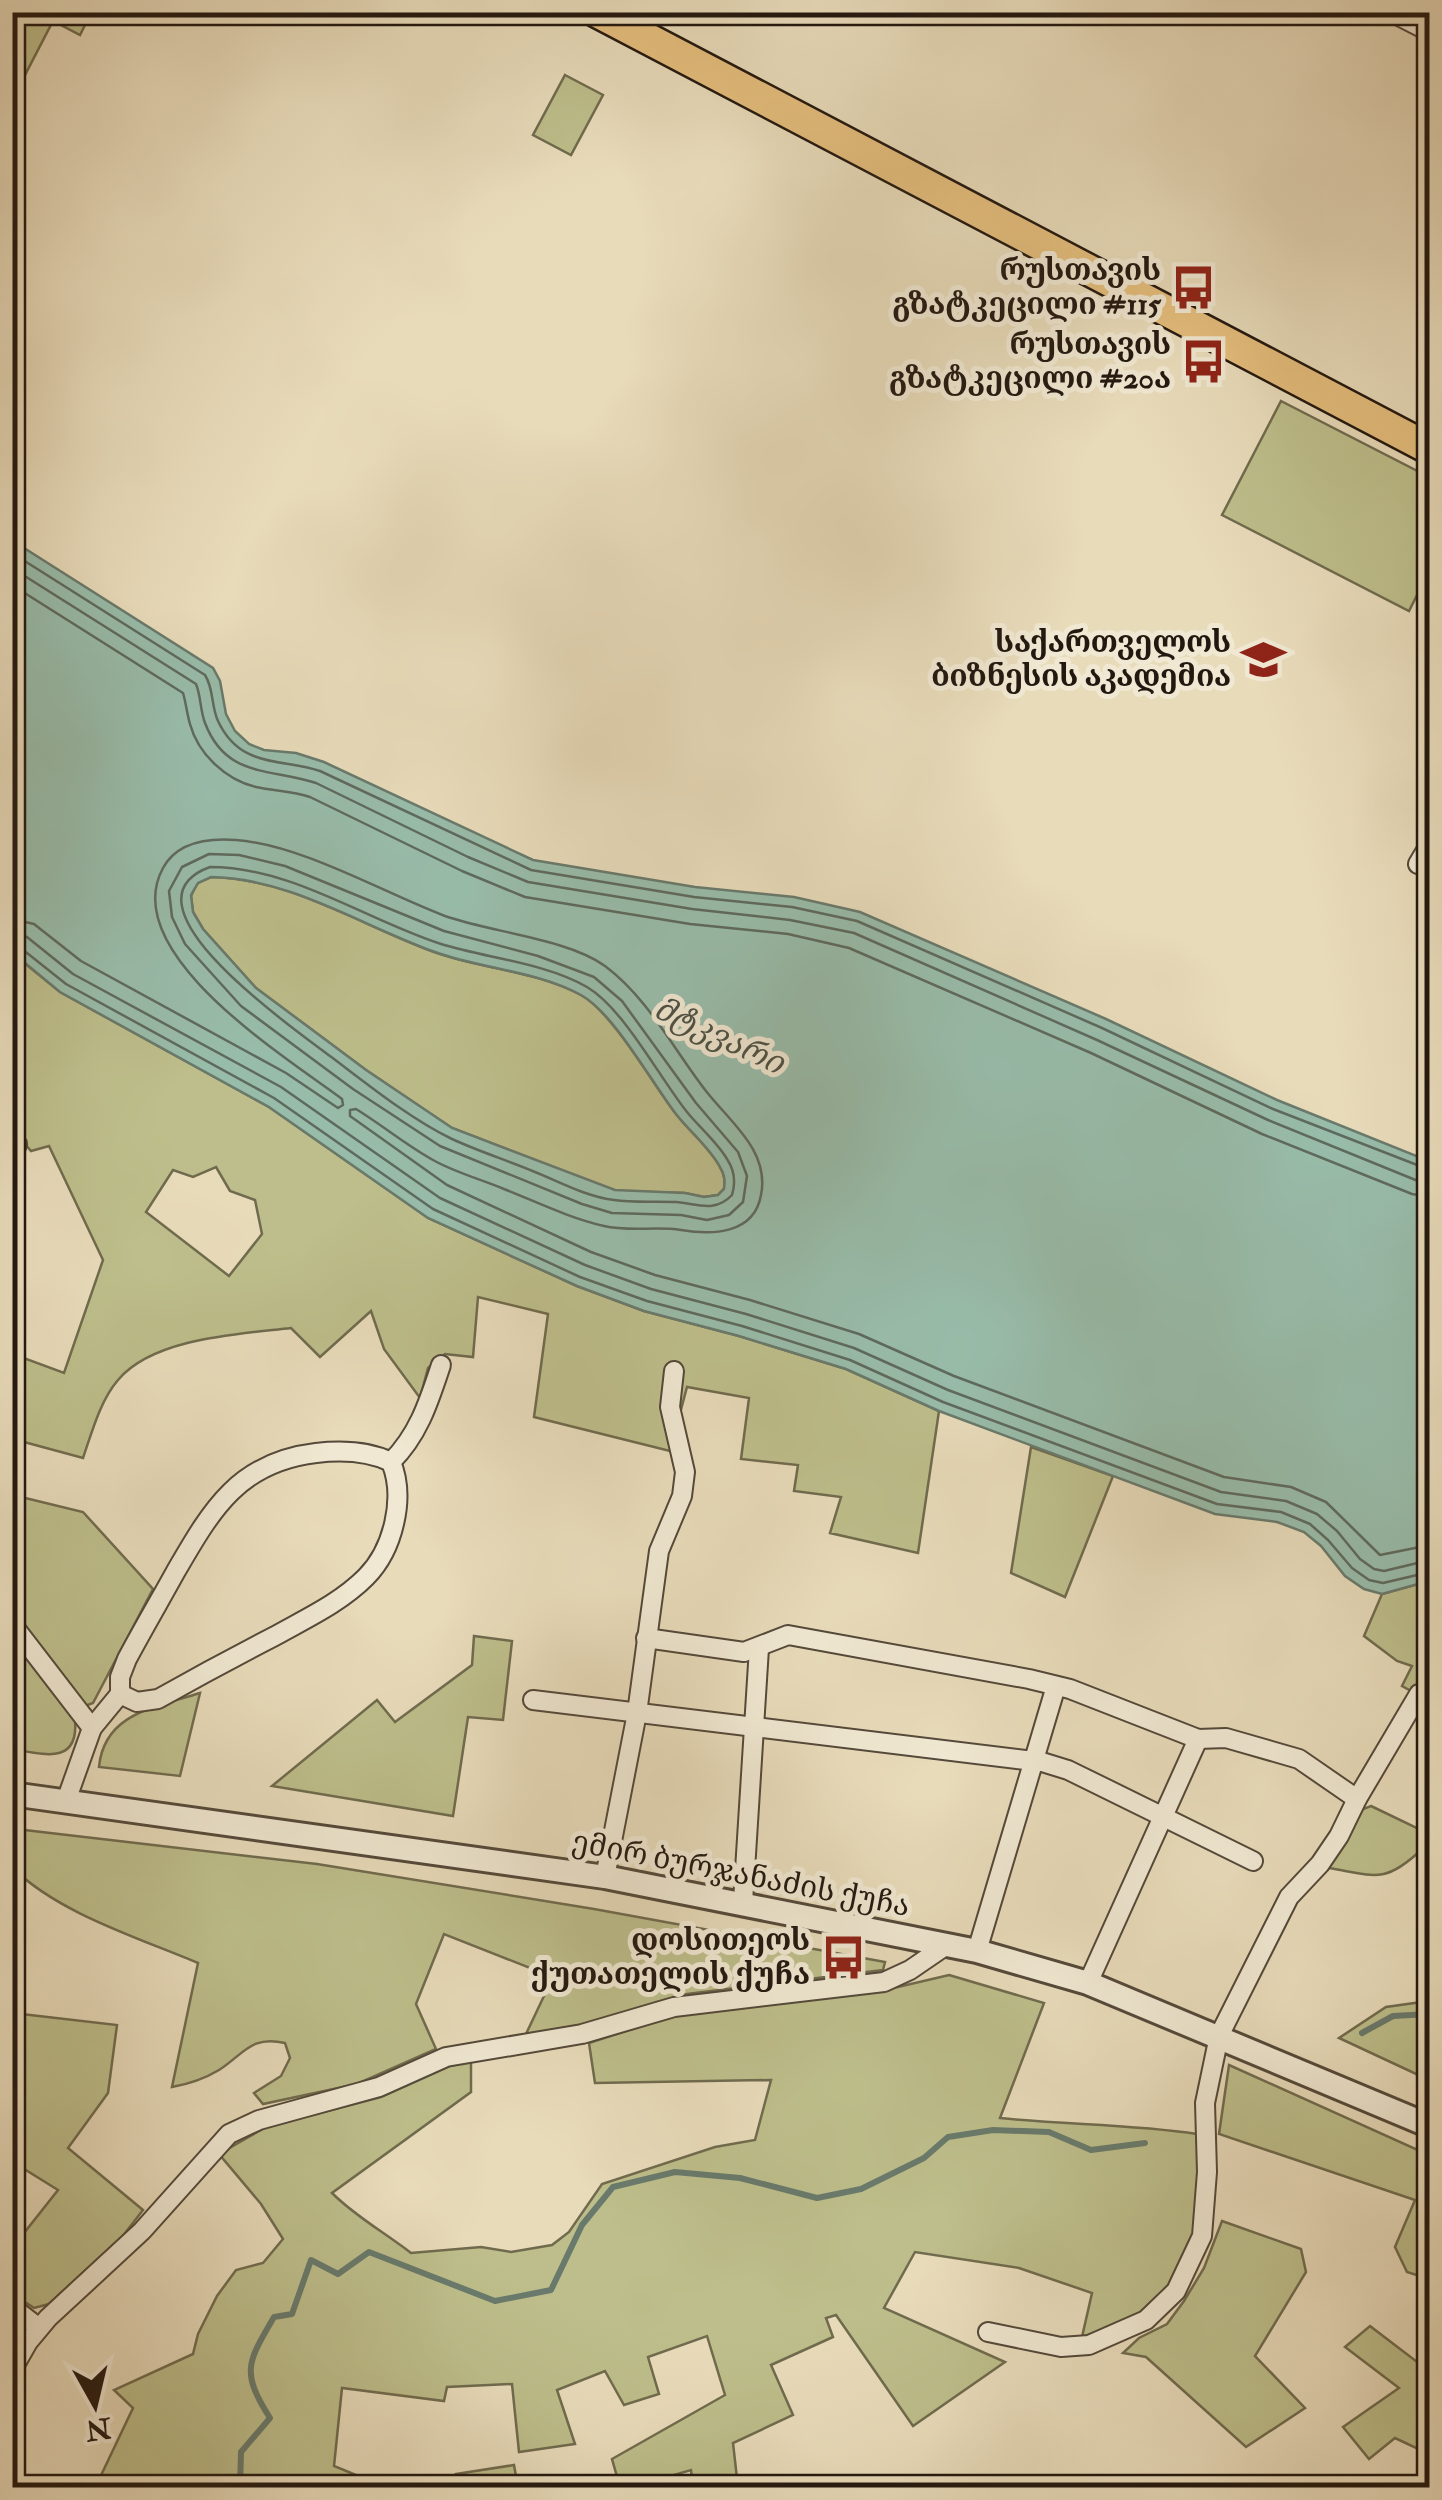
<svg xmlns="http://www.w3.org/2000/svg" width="1442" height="2500" font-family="'IM FELL Double Pica','Noto Serif Georgian',serif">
	<rect width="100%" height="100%" fill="#e8dbba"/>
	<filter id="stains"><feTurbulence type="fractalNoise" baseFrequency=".002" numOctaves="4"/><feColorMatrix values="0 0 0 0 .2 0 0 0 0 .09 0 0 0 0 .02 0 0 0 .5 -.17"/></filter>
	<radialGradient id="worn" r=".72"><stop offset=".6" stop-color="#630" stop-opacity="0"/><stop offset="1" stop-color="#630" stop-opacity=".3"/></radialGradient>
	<g fill="#bdbe8b" stroke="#706b4e" stroke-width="2.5" fill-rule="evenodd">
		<path d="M 12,13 L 13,12 L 91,13 L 80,35 L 53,21 L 25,75 L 13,69 Z"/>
		<path d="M 565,75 L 603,95 L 571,155 L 533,135 Z"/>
		<path d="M 1281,401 L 1429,477 L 1429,571 L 1409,611 L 1222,515 Z"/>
		<path d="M 211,877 C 290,878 362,926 434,952 C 482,969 537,971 581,995 C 613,1013 652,1083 676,1114 C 690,1132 710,1148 720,1167 C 725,1175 725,1181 724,1189 L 718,1195 L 704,1197 L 685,1193 L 615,1191 L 452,1128 L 366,1070 L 256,988 L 203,929 L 193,912 L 191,896 L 197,883 Z"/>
		<path d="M 12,953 L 60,992 L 269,1107 L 428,1218 L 577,1286 L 644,1311 L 739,1336 L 846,1369 L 939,1411 L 918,1553 L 830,1533 L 841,1497 L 794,1491 L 798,1465 L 741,1459 L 749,1398 L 687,1387 L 670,1451 L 534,1417 L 548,1314 L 478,1297 L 473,1357 L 445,1354 L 428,1368 L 420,1398 L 384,1349 L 371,1311 L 320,1357 L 291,1328 C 239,1334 153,1338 118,1380 C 100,1401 92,1432 83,1458 L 13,1439 L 13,1354 L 64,1373 L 103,1260 L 49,1146 L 31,1151 L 13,1130 ZM 216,1167 L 230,1191 L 255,1200 L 262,1234 L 229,1276 L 146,1212 L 173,1170 L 193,1177 Z"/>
		<path d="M 1031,1447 L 1113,1476 L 1065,1597 L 1011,1573 Z"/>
		<path d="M 13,1495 L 83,1512 L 153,1589 L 93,1703 L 85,1706 L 13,1616 Z"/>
		<path d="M 1429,1581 L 1429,1701 L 1402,1686 L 1412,1666 L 1397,1661 L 1364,1636 L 1382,1594 Z"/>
		<path d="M 474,1636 L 512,1641 L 503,1720 L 468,1717 L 453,1816 L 272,1786 L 377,1700 L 395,1722 L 472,1665 Z"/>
		<path d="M 12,1637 L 75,1720 C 79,1766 42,1754 13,1749 Z"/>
		<path d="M 200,1693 L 180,1776 L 99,1767 C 104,1713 156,1707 200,1693 Z"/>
		<path d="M 1371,1806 L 1417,1828 L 1421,1850 C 1385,1884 1375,1876 1329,1868 L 1363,1809 Z"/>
		<path d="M 16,1829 L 317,1864 L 594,1909 L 885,1962 L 883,1970 L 687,1994 L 583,2025 L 526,2034 L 553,1977 L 444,1934 L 416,2004 L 436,2049 L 357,2084 L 263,2104 L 254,2093 L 281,2076 L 290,2058 L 285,2043 C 251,2035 244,2054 219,2070 C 204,2079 189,2084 172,2087 L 198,1963 C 139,1938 58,1913 13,1868 L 13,1835 Z"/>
		<path d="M 949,1975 L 1044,2003 L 1000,2118 C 1066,2125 1132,2124 1197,2134 C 1200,2194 1204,2283 1140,2316 C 1122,2325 1101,2330 1082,2337 L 1092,2293 L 1019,2268 L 915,2252 L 884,2308 L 1005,2362 L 913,2426 L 836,2315 L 826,2318 L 833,2337 L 771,2365 L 793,2415 L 733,2443 L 738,2487 L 693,2487 L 691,2470 L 632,2487 L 620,2487 L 612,2459 L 725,2395 L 707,2336 L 648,2357 L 659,2394 L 624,2405 L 605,2371 L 557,2390 L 575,2444 L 519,2452 L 512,2384 L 447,2387 L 444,2401 L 342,2388 L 334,2466 L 385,2487 L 95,2488 L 133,2408 L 114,2390 L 193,2354 L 198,2334 L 217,2296 L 236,2270 L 263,2263 L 283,2239 L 261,2204 L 219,2154 L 266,2127 L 381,2097 L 452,2065 L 471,2060 L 471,2092 L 332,2193 C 356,2217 384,2232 411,2253 L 481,2247 L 511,2252 L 552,2245 L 569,2232 L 602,2184 L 715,2147 L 755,2140 L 771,2080 L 595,2083 L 589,2043 L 678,2014 L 797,1997 L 898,1987 Z"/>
		<path d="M 1429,2001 L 1429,2080 L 1339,2038 L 1386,2007 Z"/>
		<path d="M 13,2013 L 117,2025 L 108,2093 L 68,2148 L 143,2210 L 122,2237 L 49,2304 L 34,2308 L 13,2294 L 13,2247 L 58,2190 L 13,2162 Z"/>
		<path d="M 1229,2065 L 1429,2155 L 1429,2279 L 1407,2272 L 1395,2247 L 1415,2200 L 1219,2134 Z"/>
		<path d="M 1222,2221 L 1301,2249 L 1306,2272 L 1255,2356 L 1305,2408 L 1246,2447 L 1146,2357 L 1123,2353 L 1139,2338 L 1167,2324 L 1184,2301 L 1204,2268 Z"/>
		<path d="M 1370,2326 L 1421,2365 L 1429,2363 L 1429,2454 L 1395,2438 L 1369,2459 L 1343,2427 L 1399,2388 L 1345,2347 Z"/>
		<path d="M 514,2465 L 518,2487 L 460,2487 L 456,2474 Z"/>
	</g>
	<path fill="#98bcaa" stroke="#697a6c" stroke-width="2.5" fill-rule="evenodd" d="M 13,541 L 213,668 L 220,681 L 226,714 L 235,731 L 249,744 L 264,750 L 296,753 L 324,762 L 533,860 L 695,887 L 794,897 L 860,912 L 1106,1019 L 1277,1100 L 1429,1161 L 1429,1581 L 1382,1594 L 1364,1589 L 1345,1576 L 1321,1546 L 1304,1532 L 1277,1522 L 1215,1514 L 939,1411 L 846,1369 L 739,1336 L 644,1311 L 577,1286 L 428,1218 L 269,1107 L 60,992 L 13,953 ZM 211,877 C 290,878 362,926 435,952 C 482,969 537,971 581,995 C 614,1013 652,1083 676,1114 C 690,1132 710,1148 720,1167 C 725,1175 725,1181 724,1189 L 718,1195 L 704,1197 L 685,1193 L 615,1190 L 452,1128 L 366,1070 L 256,988 L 203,929 L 193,912 L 191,895 L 198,883 Z"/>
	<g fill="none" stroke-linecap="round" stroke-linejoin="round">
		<g stroke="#5e6a5d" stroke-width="2.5">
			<path d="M 12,553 L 205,675 C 214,689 211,706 218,721 C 240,768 279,758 320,771 L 531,870 L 694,897 L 792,907 L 857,921 L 1102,1028 L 1273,1109 L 1430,1170"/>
			<path d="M 12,568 L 196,684 C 201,696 200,710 205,723 C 226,778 270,768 316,783 L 468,857 L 528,882 L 692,909 L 790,920 L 854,933 L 1097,1040 L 1268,1120 L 1418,1181 L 1430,1182"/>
			<path d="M 12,585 L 183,693 C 186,703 187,714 190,724 C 198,754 226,780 256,787 C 274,791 292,791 310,797 L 462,871 L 525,897 L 690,924 L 788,934 L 849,948 L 1091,1053 L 1262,1134 L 1412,1194 L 1430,1197"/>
			<path d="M 209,854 L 239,855 L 285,866 L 444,931 L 538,956 L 594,977 L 622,1001 L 696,1103 L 738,1152 L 747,1176 L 743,1202 L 729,1215 L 707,1220 L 681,1215 L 612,1213 L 582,1204 L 440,1146 L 353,1089 L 241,1006 L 185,944 L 172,917 L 169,891 L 182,867 Z"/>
			<path d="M 210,867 C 292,867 364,919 441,944 C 486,958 546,963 587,987 C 624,1009 659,1077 687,1112 C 700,1128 717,1142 727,1159 C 735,1171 736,1182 732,1195 C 715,1213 698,1204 676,1202 C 655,1201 634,1203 614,1200 C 587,1197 560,1182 535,1172 C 507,1160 477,1151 450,1138 C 409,1118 366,1083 330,1056 C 297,1031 111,903 210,867 Z"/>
			<path d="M 12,919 L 34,924 L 81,961 L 286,1073 L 338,1108 L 343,1105 L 342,1099 C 286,1057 117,953 163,868 C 177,842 209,838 236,840 C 302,845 382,892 445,916 C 490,932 568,939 605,966 C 648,998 674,1050 706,1091 C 730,1122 770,1151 761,1195 C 754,1235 711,1235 681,1230 C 656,1226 629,1232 604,1226 C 569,1218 537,1202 504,1189 C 480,1179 454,1172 433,1160 C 406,1145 382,1125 356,1109 L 350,1110 L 350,1116 L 447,1185 L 591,1252 L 655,1275 L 750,1300 L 859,1334 L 954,1376 L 1224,1477 L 1291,1487 L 1326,1502 L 1380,1555 L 1430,1545"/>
			<path d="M 12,934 L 27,937 L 73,974 L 281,1087 L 440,1198 L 585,1265 L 651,1289 L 746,1314 L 854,1348 L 948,1390 L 1221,1492 L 1286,1501 L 1317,1514 L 1337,1531 L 1360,1559 L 1374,1569 L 1384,1571 L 1430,1560"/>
			<path d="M 12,947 L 22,949 L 66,984 L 274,1098 L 433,1209 L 580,1277 L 647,1301 L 742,1326 L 850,1360 L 943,1402 L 1217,1504 L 1281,1512 L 1310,1524 L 1328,1540 L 1352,1568 L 1369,1580 L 1383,1583 L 1430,1572"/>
		</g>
		<g stroke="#697a6c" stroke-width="6">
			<path d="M 1362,2033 L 1393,2016 L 1430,2014"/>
			<path d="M 240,2488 L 241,2452 L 270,2418 C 240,2371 248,2362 274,2317 L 292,2314 L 311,2260 L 338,2274 L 369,2252 L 495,2301 L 551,2290 L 582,2225 L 613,2187 L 675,2172 L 740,2178 L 817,2198 L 861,2189 L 924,2158 L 948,2137 L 993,2130 L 1049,2132 L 1091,2150 L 1145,2143"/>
		</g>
		<defs>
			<g id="minor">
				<path d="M 1391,12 L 1430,32"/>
				<path d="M 1418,864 L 1430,844"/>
				<path d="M 12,1139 L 17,1144 L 12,1159"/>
				<path d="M 391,1462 C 419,1434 429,1401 441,1365"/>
				<path d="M 12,1624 L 92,1728"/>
				<path d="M 646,1638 L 744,1652 L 788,1635 L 1029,1679 L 1070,1689 L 1198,1739 L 1226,1738 L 1299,1759 L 1357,1799"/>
				<path d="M 533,1700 L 1042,1762 L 1068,1770 L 1253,1861"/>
				<path d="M 66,1801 L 92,1728 L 120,1694 L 120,1677 L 127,1659 C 143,1629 160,1600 176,1571 C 212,1509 239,1462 316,1453 C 342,1450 368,1451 391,1462 C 406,1498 393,1550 366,1577 C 340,1603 307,1618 275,1636 C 236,1656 197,1677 158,1699 L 137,1702 L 120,1694"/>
				<path d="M 605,1877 L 637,1713 L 659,1551 L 682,1496 L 685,1472 L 670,1407 L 674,1371"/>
				<path d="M 743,1902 L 759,1648"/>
				<path d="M 977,1951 L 1056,1686"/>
				<path d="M 1088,1983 L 1198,1739"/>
				<path d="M 12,2307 L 39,2328"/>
				<path d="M 988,2332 L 1061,2347 L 1089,2345 L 1146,2320 L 1176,2291 L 1202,2236 L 1207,2172 L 1205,2103 L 1219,2036 L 1289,1897 L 1320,1864 L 1339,1836 L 1357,1799 L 1419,1694"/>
				<path d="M 12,2370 L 28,2342 L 48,2318 L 142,2231 L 229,2134 L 259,2120 L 379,2087 L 446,2057 L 582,2034 L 674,2007 L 884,1982 L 910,1970 L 948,1944"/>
			</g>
			<path id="tertiary" d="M 12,1794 L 605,1877 L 977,1951 L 1088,1983 L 1430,2126"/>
			<path id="trunk" d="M 597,12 L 1430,449"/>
		</defs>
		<use href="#minor" stroke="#54493a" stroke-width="22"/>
		<use href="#tertiary" stroke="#54493a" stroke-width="28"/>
		<use href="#trunk" stroke="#231810" stroke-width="35"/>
		<use href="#minor" stroke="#f0e8d2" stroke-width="18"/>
		<use href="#tertiary" stroke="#f0e8d2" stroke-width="22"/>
		<use href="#trunk" stroke="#e4be7d" stroke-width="30"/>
	</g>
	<defs>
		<symbol id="bus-bare" viewBox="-9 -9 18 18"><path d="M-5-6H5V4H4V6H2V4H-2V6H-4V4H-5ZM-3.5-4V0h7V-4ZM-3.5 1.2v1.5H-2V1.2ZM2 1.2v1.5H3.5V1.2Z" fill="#8f2418" stroke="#f0e8d2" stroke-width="2.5" paint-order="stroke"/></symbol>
		<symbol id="university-bare" viewBox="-9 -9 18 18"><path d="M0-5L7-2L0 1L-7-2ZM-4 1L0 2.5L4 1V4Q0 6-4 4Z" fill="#8f2418" stroke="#f0e8d2" stroke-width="2.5" paint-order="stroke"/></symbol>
	</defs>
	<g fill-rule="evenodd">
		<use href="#bus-bare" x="1162" y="256" width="63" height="63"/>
		<use href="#bus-bare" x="1172" y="330" width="63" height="63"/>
		<use href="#university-bare" x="1232" y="628" width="63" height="63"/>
		<use href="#bus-bare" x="812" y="1926" width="63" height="63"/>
	</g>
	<g text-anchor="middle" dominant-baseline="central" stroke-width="10" stroke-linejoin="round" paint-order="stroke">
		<g font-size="30" font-weight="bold" fill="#231810" stroke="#f0e8d2" text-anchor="end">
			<text x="1161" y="270">რუსთავის<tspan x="1161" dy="34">გზატკეცილი #115</tspan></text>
			<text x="1171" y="344">რუსთავის<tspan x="1171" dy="34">გზატკეცილი #20ა</tspan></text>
			<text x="1231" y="642">საქართველოს<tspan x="1231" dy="34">ბიზნესის აკადემია</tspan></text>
			<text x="810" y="1940">დოსითეოს<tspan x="810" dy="34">ქუთათელის ქუჩა</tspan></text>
		</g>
		<g font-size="30" fill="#231810" stroke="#f0e8d2">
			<text transform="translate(741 1874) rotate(11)">ემირ ბურჯანაძის ქუჩა</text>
		</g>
		<g font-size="32" font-style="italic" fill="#4c5146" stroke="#f0e8d2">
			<text transform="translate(719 1036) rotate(25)">მტკვარი</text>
		</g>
	</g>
	<rect width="1442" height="2500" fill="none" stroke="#e8dbba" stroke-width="50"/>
	<rect x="15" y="15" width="1412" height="2470" fill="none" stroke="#231810" stroke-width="5"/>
	<rect x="25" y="25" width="1392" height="2450" fill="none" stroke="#231810" stroke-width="2.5"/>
	<g transform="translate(95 2405) rotate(172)" stroke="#f0e8d2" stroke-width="8" paint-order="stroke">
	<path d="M0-8L18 38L0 25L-18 38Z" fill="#231810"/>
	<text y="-15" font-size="28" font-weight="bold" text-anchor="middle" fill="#231810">N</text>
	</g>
	<rect width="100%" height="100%" filter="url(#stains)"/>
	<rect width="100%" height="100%" fill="url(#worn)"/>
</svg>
